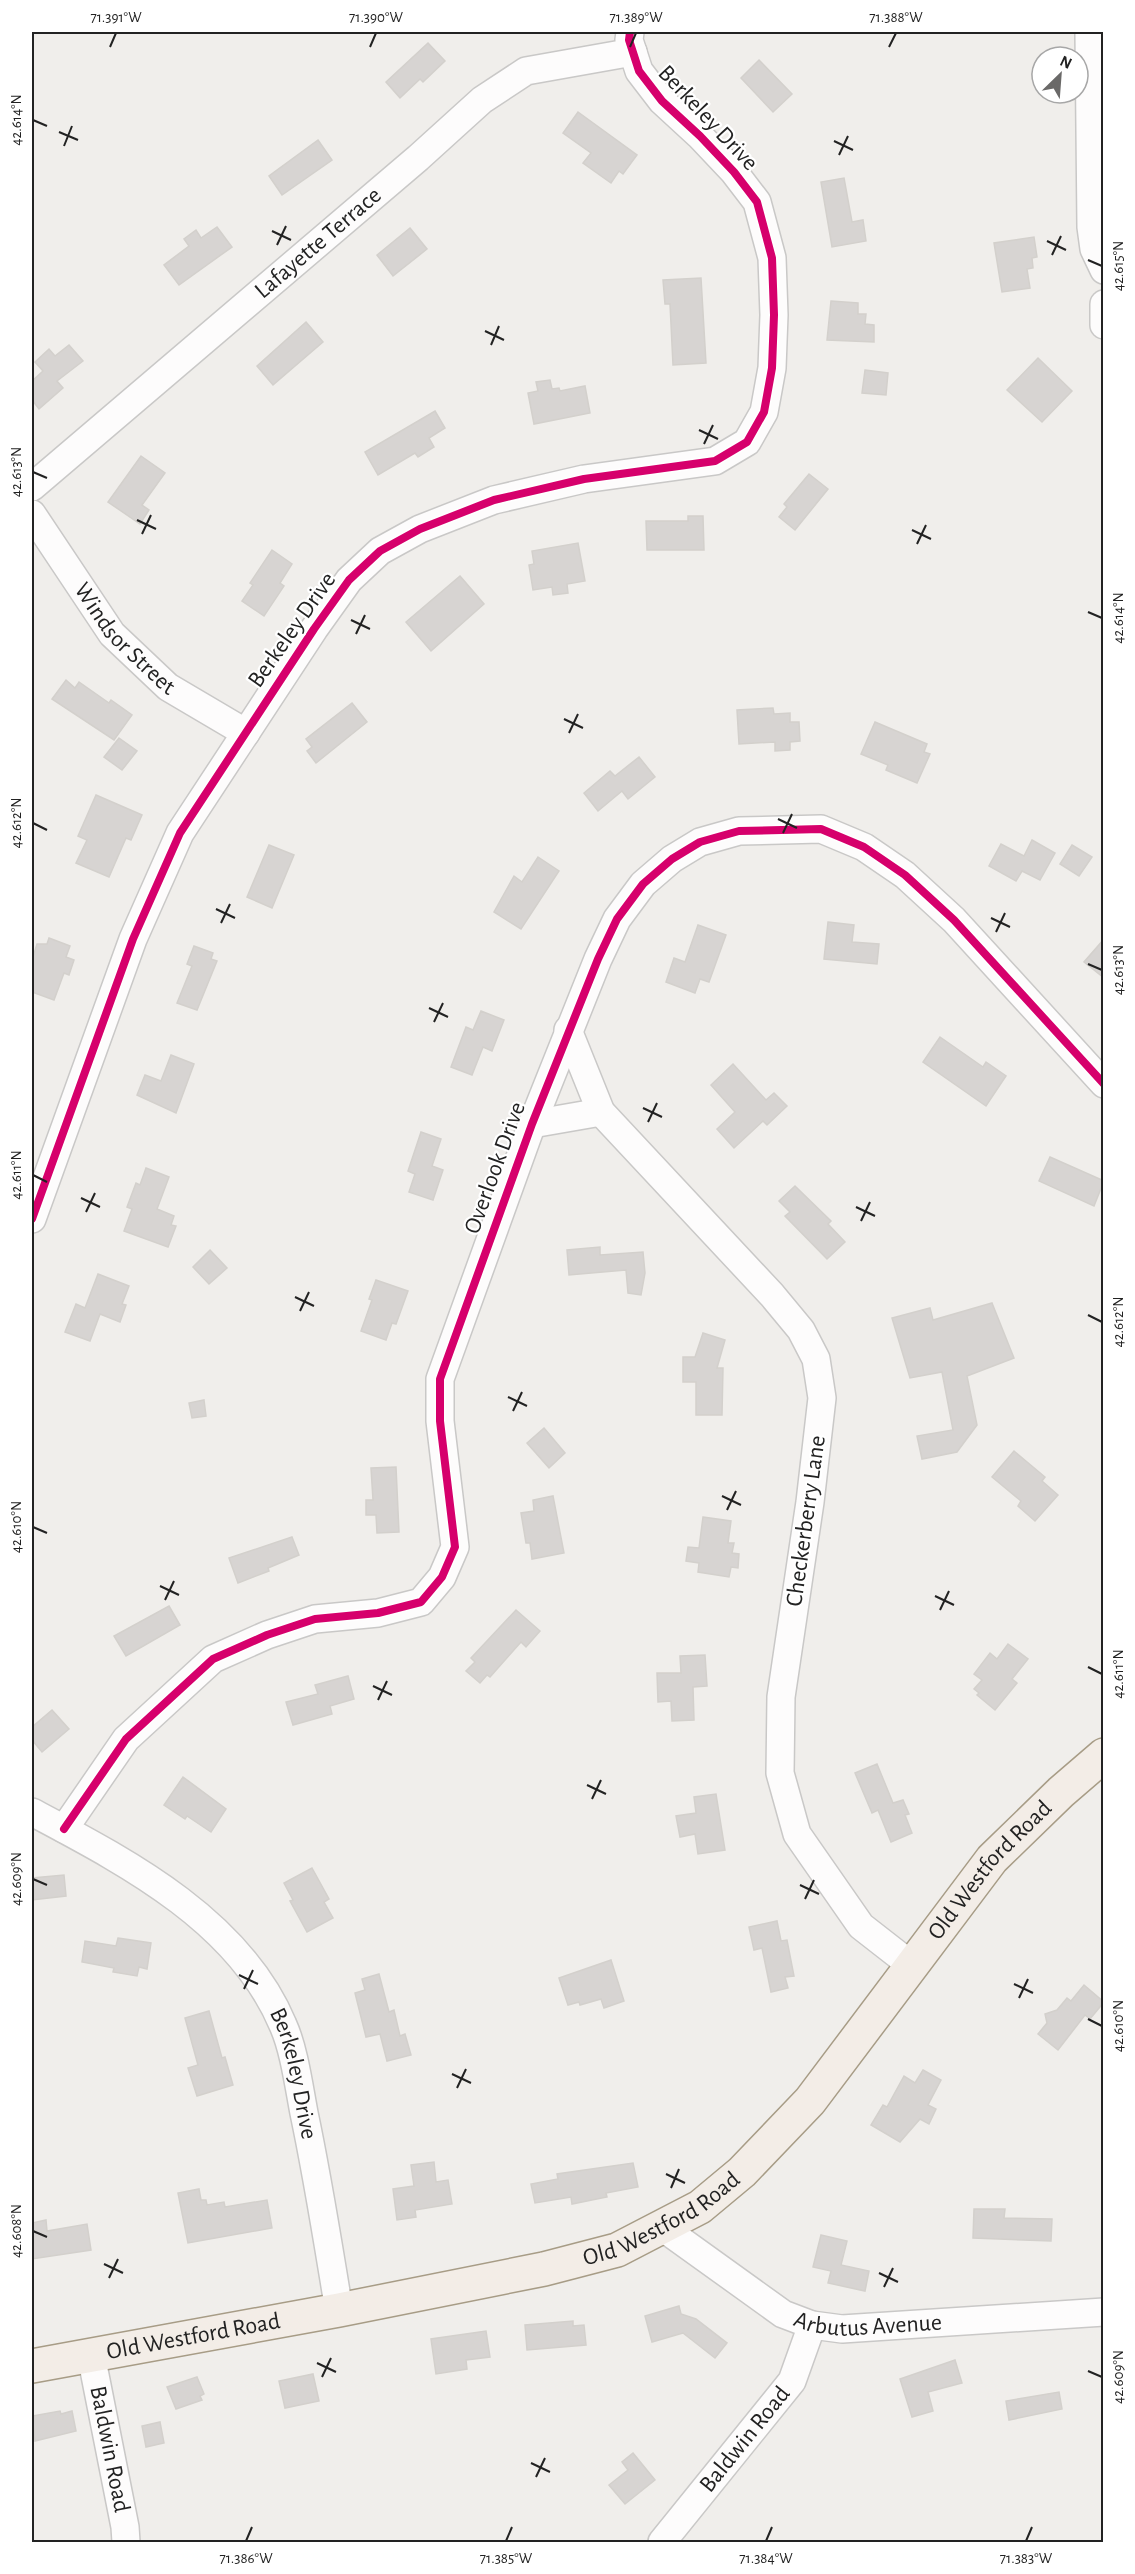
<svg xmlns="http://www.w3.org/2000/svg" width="1135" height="2574" font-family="'Alegreya Sans',sans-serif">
	<rect width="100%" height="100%" fill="#f0eeeb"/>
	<g fill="#d7d4d2" stroke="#d3d0cc" stroke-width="1.5">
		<path d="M 428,43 L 445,61 L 423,82 L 420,79 L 400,98 L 386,82 Z"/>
		<path d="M 759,60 L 792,94 L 773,112 L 741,78 Z"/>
		<path d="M 578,112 L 637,155 L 623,174 L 619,171 L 611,183 L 583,163 L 591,153 L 563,133 Z"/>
		<path d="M 318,140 L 332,160 L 282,195 L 269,176 Z"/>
		<path d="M 844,178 L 852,222 L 863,220 L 866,241 L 832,247 L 821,182 Z"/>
		<path d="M 217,227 L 232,247 L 179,285 L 164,265 L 189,246 L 184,239 L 196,230 L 201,238 Z"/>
		<path d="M 410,228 L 427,249 L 393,276 L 377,255 Z"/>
		<path d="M 1034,237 L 1037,257 L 1032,258 L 1033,268 L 1027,269 L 1030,288 L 1002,292 L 994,243 Z"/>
		<path d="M 701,278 L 706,363 L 673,365 L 670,304 L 665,304 L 663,280 Z"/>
		<path d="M 831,301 L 858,303 L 858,314 L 866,314 L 865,324 L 874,325 L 874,342 L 827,340 Z"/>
		<path d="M 306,322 L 323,342 L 273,385 L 257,366 Z"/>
		<path d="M 69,345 L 83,361 L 57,381 L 63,388 L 39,409 L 32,400 L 32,381 L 43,371 L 35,362 L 49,349 L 55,356 Z"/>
		<path d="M 1038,358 L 1072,391 L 1042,422 L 1007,390 Z"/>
		<path d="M 865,370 L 888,373 L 886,395 L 862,393 Z"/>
		<path d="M 550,380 L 552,389 L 559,388 L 560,391 L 585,386 L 590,413 L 534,424 L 528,393 L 538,391 L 536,382 Z"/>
		<path d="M 435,411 L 445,428 L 429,438 L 434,447 L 418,457 L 415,453 L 378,475 L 365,452 Z"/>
		<path d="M 141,456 L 165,473 L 142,505 L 149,510 L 140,524 L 108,502 Z"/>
		<path d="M 809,474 L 828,489 L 795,530 L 779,517 L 787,507 L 784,504 Z"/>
		<path d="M 688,516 L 703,516 L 704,550 L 647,550 L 646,521 L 688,521 Z"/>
		<path d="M 578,543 L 585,581 L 567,584 L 568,593 L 553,595 L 552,587 L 533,590 L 529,565 L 534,564 L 532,551 Z"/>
		<path d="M 272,550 L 292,564 L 280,583 L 284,586 L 264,616 L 242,601 L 253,585 L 250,583 Z"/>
		<path d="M 460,576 L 484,604 L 431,651 L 406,622 Z"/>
		<path d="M 66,680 L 75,688 L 79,682 L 109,703 L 111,700 L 132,715 L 114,740 L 52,699 Z"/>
		<path d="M 352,703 L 367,722 L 316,763 L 307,751 L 312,747 L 306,739 Z"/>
		<path d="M 773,708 L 774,714 L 790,713 L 790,722 L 799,722 L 800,741 L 790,742 L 790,750 L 775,751 L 775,742 L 739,744 L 737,710 Z"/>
		<path d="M 875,722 L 927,744 L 924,752 L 930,754 L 917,783 L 886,770 L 888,765 L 861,754 Z"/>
		<path d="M 119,738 L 137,751 L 122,770 L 104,757 Z"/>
		<path d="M 639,757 L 655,777 L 628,799 L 622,791 L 598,811 L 584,793 L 610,771 L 615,776 Z"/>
		<path d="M 96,795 L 142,815 L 131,840 L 126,838 L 109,877 L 76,863 L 87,840 L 78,836 Z"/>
		<path d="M 1032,840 L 1055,853 L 1040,880 L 1022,871 L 1016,881 L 989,866 L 1001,844 L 1024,856 Z"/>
		<path d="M 269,845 L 294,855 L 272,908 L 247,897 Z"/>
		<path d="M 1072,845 L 1092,857 L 1079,876 L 1060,864 Z"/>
		<path d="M 538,857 L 559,871 L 521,929 L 494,912 L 514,876 L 522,882 Z"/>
		<path d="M 828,922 L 854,925 L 852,942 L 879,944 L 877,964 L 824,959 Z"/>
		<path d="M 698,925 L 726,935 L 709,982 L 700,979 L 695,993 L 666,982 L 674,958 L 685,962 Z"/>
		<path d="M 49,938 L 70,946 L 66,957 L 74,960 L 69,975 L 64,973 L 54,1000 L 32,992 L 32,960 L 37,944 L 47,944 Z"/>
		<path d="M 1104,939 L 1104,978 L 1084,962 Z"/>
		<path d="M 194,946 L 213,953 L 211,959 L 217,961 L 197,1010 L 177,1003 L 192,966 L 187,964 Z"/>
		<path d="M 481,1011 L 504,1020 L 492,1051 L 483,1047 L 472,1075 L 451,1067 L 466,1027 L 473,1030 Z"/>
		<path d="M 940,1037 L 983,1067 L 986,1062 L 1006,1076 L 986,1106 L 923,1062 Z"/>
		<path d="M 171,1055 L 194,1064 L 176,1113 L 137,1095 L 145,1075 L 161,1081 Z"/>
		<path d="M 733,1064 L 766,1100 L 774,1093 L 787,1106 L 767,1125 L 763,1121 L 734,1148 L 717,1129 L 735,1112 L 711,1085 Z"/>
		<path d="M 421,1132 L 441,1139 L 432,1166 L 443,1170 L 433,1200 L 409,1192 L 415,1174 L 408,1171 Z"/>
		<path d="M 1050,1157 L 1104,1181 L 1094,1206 L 1039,1181 Z"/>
		<path d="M 146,1168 L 169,1177 L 157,1209 L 174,1216 L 171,1225 L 176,1226 L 168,1247 L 124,1231 L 132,1209 L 127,1207 L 136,1183 L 140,1185 Z"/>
		<path d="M 795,1186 L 831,1221 L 828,1224 L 845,1242 L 827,1259 L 785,1216 L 790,1212 L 779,1201 Z"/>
		<path d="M 600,1247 L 600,1255 L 643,1252 L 645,1273 L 641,1295 L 628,1293 L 626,1270 L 569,1275 L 567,1250 Z"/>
		<path d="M 210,1250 L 227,1268 L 209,1284 L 193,1267 Z"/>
		<path d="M 98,1274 L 129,1286 L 122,1304 L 126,1305 L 120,1322 L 100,1314 L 90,1341 L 65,1332 L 76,1304 L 85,1308 Z"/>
		<path d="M 376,1280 L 408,1291 L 396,1324 L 392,1323 L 386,1340 L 361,1331 L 372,1300 L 369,1299 Z"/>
		<path d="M 992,1303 L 1014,1358 L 967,1376 L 977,1425 L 957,1452 L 922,1459 L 917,1436 L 953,1430 L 942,1372 L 910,1378 L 892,1318 L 930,1308 L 933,1320 Z"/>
		<path d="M 703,1333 L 725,1340 L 717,1368 L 723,1368 L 722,1415 L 696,1415 L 696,1382 L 683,1382 L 683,1357 L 695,1357 Z"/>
		<path d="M 204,1400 L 206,1416 L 192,1418 L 189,1403 Z"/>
		<path d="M 544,1428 L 565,1453 L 549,1468 L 527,1443 Z"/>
		<path d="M 1014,1451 L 1045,1477 L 1042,1481 L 1058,1495 L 1035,1521 L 1018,1506 L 1021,1501 L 992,1477 Z"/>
		<path d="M 396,1467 L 399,1532 L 377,1533 L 376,1515 L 366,1515 L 366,1500 L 373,1500 L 371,1468 Z"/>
		<path d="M 553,1496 L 564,1553 L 532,1559 L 530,1543 L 526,1543 L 521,1513 L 534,1511 L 533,1500 Z"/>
		<path d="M 703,1517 L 731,1521 L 728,1543 L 734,1543 L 732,1553 L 739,1554 L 738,1568 L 731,1567 L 729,1577 L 698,1572 L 699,1563 L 686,1561 L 688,1547 L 699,1548 Z"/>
		<path d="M 292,1537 L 299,1555 L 268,1568 L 269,1571 L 238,1583 L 229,1558 Z"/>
		<path d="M 169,1606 L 180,1625 L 126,1656 L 114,1636 Z"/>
		<path d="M 516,1610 L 540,1631 L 526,1647 L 521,1642 L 490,1677 L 487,1675 L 480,1683 L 466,1671 L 475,1662 L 471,1658 Z"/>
		<path d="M 1008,1644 L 1028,1659 L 1012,1679 L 1017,1683 L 995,1710 L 977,1695 L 979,1693 L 974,1689 L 982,1680 L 974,1674 L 990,1653 L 997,1659 Z"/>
		<path d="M 705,1655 L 707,1686 L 693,1687 L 694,1720 L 672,1721 L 671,1701 L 658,1702 L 657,1673 L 681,1673 L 680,1656 Z"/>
		<path d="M 348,1676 L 354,1699 L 330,1706 L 332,1714 L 293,1725 L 286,1702 L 318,1694 L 315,1685 Z"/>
		<path d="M 52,1710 L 69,1729 L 42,1752 L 32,1740 L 32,1727 Z"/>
		<path d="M 877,1764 L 893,1803 L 903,1800 L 909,1814 L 905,1815 L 912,1833 L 891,1842 L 878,1810 L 872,1813 L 855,1773 Z"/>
		<path d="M 183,1777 L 226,1809 L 211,1832 L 187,1816 L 185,1819 L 164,1805 Z"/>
		<path d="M 716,1794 L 725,1850 L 698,1854 L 695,1834 L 680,1837 L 676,1816 L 696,1813 L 694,1797 Z"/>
		<path d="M 312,1868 L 329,1899 L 324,1902 L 333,1918 L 307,1932 L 290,1901 L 293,1900 L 284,1883 Z"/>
		<path d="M 64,1875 L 66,1896 L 32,1900 L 32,1878 Z"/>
		<path d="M 777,1921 L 781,1941 L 787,1940 L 794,1976 L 785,1977 L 788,1988 L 771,1992 L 762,1948 L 754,1950 L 749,1927 Z"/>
		<path d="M 118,1938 L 151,1943 L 147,1969 L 139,1967 L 137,1976 L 113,1972 L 114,1968 L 82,1962 L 85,1941 L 116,1946 Z"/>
		<path d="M 611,1960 L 624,2001 L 604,2008 L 601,1999 L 580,2005 L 579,2002 L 568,2005 L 559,1978 Z"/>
		<path d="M 379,1974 L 389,2012 L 394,2010 L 400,2036 L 405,2034 L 411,2055 L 387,2061 L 380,2034 L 366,2037 L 355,1993 L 365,1990 L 362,1979 Z"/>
		<path d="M 1084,1985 L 1104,2002 L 1090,2019 L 1085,2015 L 1058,2050 L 1038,2034 L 1047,2023 L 1045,2014 L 1057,2010 L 1067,1998 L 1071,2001 Z"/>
		<path d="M 209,2011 L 222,2058 L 225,2057 L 233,2085 L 197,2096 L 188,2068 L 198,2065 L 185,2018 Z"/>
		<path d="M 923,2070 L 941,2080 L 928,2105 L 936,2109 L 929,2124 L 920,2119 L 900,2142 L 871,2125 L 883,2105 L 887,2107 L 904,2076 L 915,2083 Z"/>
		<path d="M 434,2162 L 436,2182 L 448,2180 L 452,2204 L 415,2210 L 416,2217 L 397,2220 L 393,2189 L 414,2186 L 411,2165 Z"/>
		<path d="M 633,2163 L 638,2187 L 606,2193 L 607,2197 L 572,2204 L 571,2197 L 535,2203 L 531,2184 L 558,2179 L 557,2174 Z"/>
		<path d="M 199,2189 L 201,2200 L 206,2200 L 207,2205 L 224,2202 L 225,2207 L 267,2200 L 272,2228 L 188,2243 L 178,2193 Z"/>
		<path d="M 974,2209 L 1005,2209 L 1004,2218 L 1052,2219 L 1051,2241 L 973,2238 Z"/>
		<path d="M 46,2220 L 47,2231 L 87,2224 L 91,2250 L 32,2259 L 32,2223 Z"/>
		<path d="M 821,2235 L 847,2241 L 841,2265 L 869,2271 L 865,2291 L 828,2283 L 831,2271 L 813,2267 Z"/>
		<path d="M 679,2306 L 681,2314 L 696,2319 L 727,2343 L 715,2358 L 683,2333 L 652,2342 L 645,2316 Z"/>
		<path d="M 573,2321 L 573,2326 L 584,2325 L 586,2345 L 527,2350 L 525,2325 Z"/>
		<path d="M 486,2331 L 490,2357 L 466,2360 L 467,2369 L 436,2374 L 431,2339 Z"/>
		<path d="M 955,2360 L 962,2383 L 928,2392 L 933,2411 L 912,2417 L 900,2379 Z"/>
		<path d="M 313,2374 L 319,2401 L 285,2408 L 279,2381 Z"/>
		<path d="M 197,2377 L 204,2394 L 200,2396 L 202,2400 L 176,2409 L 167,2387 Z"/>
		<path d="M 1059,2392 L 1062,2409 L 1009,2420 L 1006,2401 Z"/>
		<path d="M 60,2411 L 61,2414 L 72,2411 L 76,2431 L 35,2441 L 32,2416 Z"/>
		<path d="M 160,2422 L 164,2443 L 146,2447 L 142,2426 Z"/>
		<path d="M 633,2453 L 655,2480 L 625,2504 L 609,2485 L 628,2470 L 622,2462 Z"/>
	</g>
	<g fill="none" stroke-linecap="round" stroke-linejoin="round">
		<defs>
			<g id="minor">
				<path d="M 1089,32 L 1091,227 L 1094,249 L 1104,270"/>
				<path d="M 1104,304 L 1104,325"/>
				<path id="s1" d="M 32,487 L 418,158 L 482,100 L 526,71 L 633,52"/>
				<path id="s2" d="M 32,514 L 112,634 L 168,687 L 246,733"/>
				<path d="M 568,1030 L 601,1112 L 772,1295 L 801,1330 L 816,1359 L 822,1398 L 810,1502 L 781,1697 L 780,1773 L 797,1834 L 861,1926 L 911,1965"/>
				<path d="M 532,1124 L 601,1112"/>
				<path d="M 32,1219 L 133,939 L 180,833 L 314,629 L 349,580 L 380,551 L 420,529 L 494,500 L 584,479 L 715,461 L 747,442 L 764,412 L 772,368 L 774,315 L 772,258 L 757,202 L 734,172 L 700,136 L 662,101 L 639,71 L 629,40 L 630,32"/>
				<path id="s3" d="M 32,1812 C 126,1862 239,1920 283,2025 C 294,2049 299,2087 304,2113 C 318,2179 328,2244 339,2310"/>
				<path d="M 64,1829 L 126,1739 L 213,1659 L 267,1635 L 315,1619 L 378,1613 L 421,1602 L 442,1577 L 455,1547 L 440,1421 L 440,1379 L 532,1124 L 598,959 L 617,919 L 643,884 L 672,859 L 700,842 L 739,831 L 821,829 L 864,847 L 905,875 L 954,920 L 1104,1084"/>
				<path id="s4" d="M 662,2227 L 783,2314 L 812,2325 L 842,2329 L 1104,2312"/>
				<path id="s5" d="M 91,2355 L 125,2527 L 126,2542"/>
				<path id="s6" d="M 662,2542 L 792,2381 L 812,2325"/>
			</g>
			<g id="major">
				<path id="s7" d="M 32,2366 L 339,2310 L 544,2269 L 617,2250 L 700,2207 L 742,2172 L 810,2101 L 992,1859 L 1061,1792 L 1104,1755"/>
			</g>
		</defs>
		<use href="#minor" stroke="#c9c8c7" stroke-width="30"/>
		<use href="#major" stroke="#a79c86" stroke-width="36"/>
		<use href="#minor" stroke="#fdfcfc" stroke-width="27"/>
		<use href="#major" stroke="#f3ede7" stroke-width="33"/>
		<defs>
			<g id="cycleway">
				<path d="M 32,1219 L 133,939 L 180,833 L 314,629 L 349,580 L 380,551 L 420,529 L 494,500 L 584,479 L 715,461 L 747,442 L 764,412 L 772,368 L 774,315 L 772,258 L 757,202 L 734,172 L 700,136 L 662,101 L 639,71 L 629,40 L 630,32"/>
				<path d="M 64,1829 L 126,1739 L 213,1659 L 267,1635 L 315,1619 L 378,1613 L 421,1602 L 442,1577 L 455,1547 L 440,1421 L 440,1379 L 532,1124 L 598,959 L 617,919 L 643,884 L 672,859 L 700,842 L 739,831 L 821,829 L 864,847 L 905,875 L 954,920 L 1104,1084"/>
			</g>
		</defs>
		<use href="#cycleway" stroke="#fff" stroke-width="11"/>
		<use href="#cycleway" stroke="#d6006c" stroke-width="8"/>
	</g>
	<path fill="none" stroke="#222" stroke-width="2" d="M 110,47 L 116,33M 370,47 L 376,33M 630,47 L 636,33M 889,47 L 896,33M 33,120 L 47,126M 59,132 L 78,140M 834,141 L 853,150M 64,146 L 72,126M 839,155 L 848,136M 272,231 L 291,240M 1047,241 L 1066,250M 277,245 L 286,226M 1052,255 L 1061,236M 1088,260 L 1102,266M 485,331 L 504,340M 491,345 L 499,326M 699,430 L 718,439M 704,444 L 713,425M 33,472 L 47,478M 137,520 L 156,529M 912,530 L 931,539M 142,534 L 151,515M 917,544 L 926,525M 1088,612 L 1102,618M 351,620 L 370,629M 356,634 L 365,615M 564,719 L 583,728M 569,733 L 578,714M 778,819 L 797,828M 33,823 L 47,830M 783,833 L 792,814M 216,909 L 235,918M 991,918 L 1010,927M 221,923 L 230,904M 996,932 L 1005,913M 1088,964 L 1102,970M 429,1008 L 448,1017M 434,1022 L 443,1003M 643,1108 L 662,1117M 648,1122 L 657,1103M 33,1175 L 47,1182M 81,1198 L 100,1207M 856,1207 L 875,1216M 86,1212 L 95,1193M 861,1221 L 870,1202M 295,1297 L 314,1306M 300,1311 L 309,1292M 1088,1315 L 1102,1322M 508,1397 L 527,1406M 513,1411 L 522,1392M 722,1496 L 741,1505M 727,1510 L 736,1491M 33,1527 L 47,1533M 160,1586 L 179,1595M 935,1596 L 954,1605M 165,1600 L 174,1581M 940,1610 L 949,1591M 1088,1667 L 1102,1674M 373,1686 L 392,1695M 378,1700 L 387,1681M 587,1785 L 606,1794M 592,1799 L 601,1780M 33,1879 L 47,1885M 800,1885 L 819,1894M 805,1899 L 814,1880M 239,1975 L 258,1984M 1014,1984 L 1033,1993M 244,1989 L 253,1970M 1019,1998 L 1028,1979M 1088,2019 L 1102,2026M 452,2074 L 471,2083M 457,2088 L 466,2069M 666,2174 L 685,2183M 671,2188 L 679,2169M 33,2231 L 47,2237M 104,2264 L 123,2273M 879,2273 L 898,2282M 109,2278 L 118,2259M 884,2287 L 893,2268M 317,2363 L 336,2372M 1088,2371 L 1102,2377M 322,2377 L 331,2358M 531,2463 L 550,2472M 536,2477 L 545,2458M 246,2541 L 252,2527M 506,2541 L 512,2527M 766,2541 L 772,2527M 1026,2541 L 1032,2527"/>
	<g text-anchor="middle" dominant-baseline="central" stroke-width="4.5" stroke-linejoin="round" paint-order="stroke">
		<g font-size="24" fill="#222" stroke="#fff">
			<text transform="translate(708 118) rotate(47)">Berkeley Drive</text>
			<text stroke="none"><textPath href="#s1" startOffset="376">Lafayette Terrace</textPath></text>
			<text transform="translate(292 630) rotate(-55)">Berkeley Drive</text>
			<text stroke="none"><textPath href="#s2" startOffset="156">Windsor Street</textPath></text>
			<text transform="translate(495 1168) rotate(-70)">Overlook Drive</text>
			<text transform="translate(806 1521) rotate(-82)">Checkerberry Lane</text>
			<text stroke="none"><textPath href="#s7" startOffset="1136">Old Westford Road</textPath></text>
			<text stroke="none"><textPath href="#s3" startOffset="386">Berkeley Drive</textPath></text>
			<text stroke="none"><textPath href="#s7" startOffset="650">Old Westford Road</textPath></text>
			<text stroke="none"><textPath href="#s4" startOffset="236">Arbutus Avenue</textPath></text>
			<text stroke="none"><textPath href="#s7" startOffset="164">Old Westford Road</textPath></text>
			<text stroke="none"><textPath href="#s6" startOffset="132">Baldwin Road</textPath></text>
			<text stroke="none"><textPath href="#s5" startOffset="96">Baldwin Road</textPath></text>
		</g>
	</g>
	<rect width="1135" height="2574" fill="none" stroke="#ffffff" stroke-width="66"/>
	<g transform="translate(1060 75) rotate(25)"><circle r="28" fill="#ffffff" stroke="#a7a7a7" stroke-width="1.5"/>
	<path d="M0-4.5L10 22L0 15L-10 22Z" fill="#6a6968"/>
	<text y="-9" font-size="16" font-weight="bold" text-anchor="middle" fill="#222222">N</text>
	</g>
	<rect x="33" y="33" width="1069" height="2508" fill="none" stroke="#222" stroke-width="2"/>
	<g font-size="15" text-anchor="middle" fill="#222">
		<text x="116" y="22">71.391°W</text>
		<text x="376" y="22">71.390°W</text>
		<text x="636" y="22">71.389°W</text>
		<text x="896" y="22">71.388°W</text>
		<text transform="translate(16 120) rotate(-90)" y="5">42.614°N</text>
		<text transform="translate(1118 266) rotate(-90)" y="5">42.615°N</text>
		<text transform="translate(16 472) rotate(-90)" y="5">42.613°N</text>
		<text transform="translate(1118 618) rotate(-90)" y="5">42.614°N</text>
		<text transform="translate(16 823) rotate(-90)" y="5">42.612°N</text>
		<text transform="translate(1118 970) rotate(-90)" y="5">42.613°N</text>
		<text transform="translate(16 1175) rotate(-90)" y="5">42.611°N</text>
		<text transform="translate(1118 1322) rotate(-90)" y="5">42.612°N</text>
		<text transform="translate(16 1527) rotate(-90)" y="5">42.610°N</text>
		<text transform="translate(1118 1674) rotate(-90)" y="5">42.611°N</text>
		<text transform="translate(16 1879) rotate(-90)" y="5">42.609°N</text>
		<text transform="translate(1118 2026) rotate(-90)" y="5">42.610°N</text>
		<text transform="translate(16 2231) rotate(-90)" y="5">42.608°N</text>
		<text transform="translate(1118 2377) rotate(-90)" y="5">42.609°N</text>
		<text x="246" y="2563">71.386°W</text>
		<text x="506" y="2563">71.385°W</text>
		<text x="766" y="2563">71.384°W</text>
		<text x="1026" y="2563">71.383°W</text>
	</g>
</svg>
